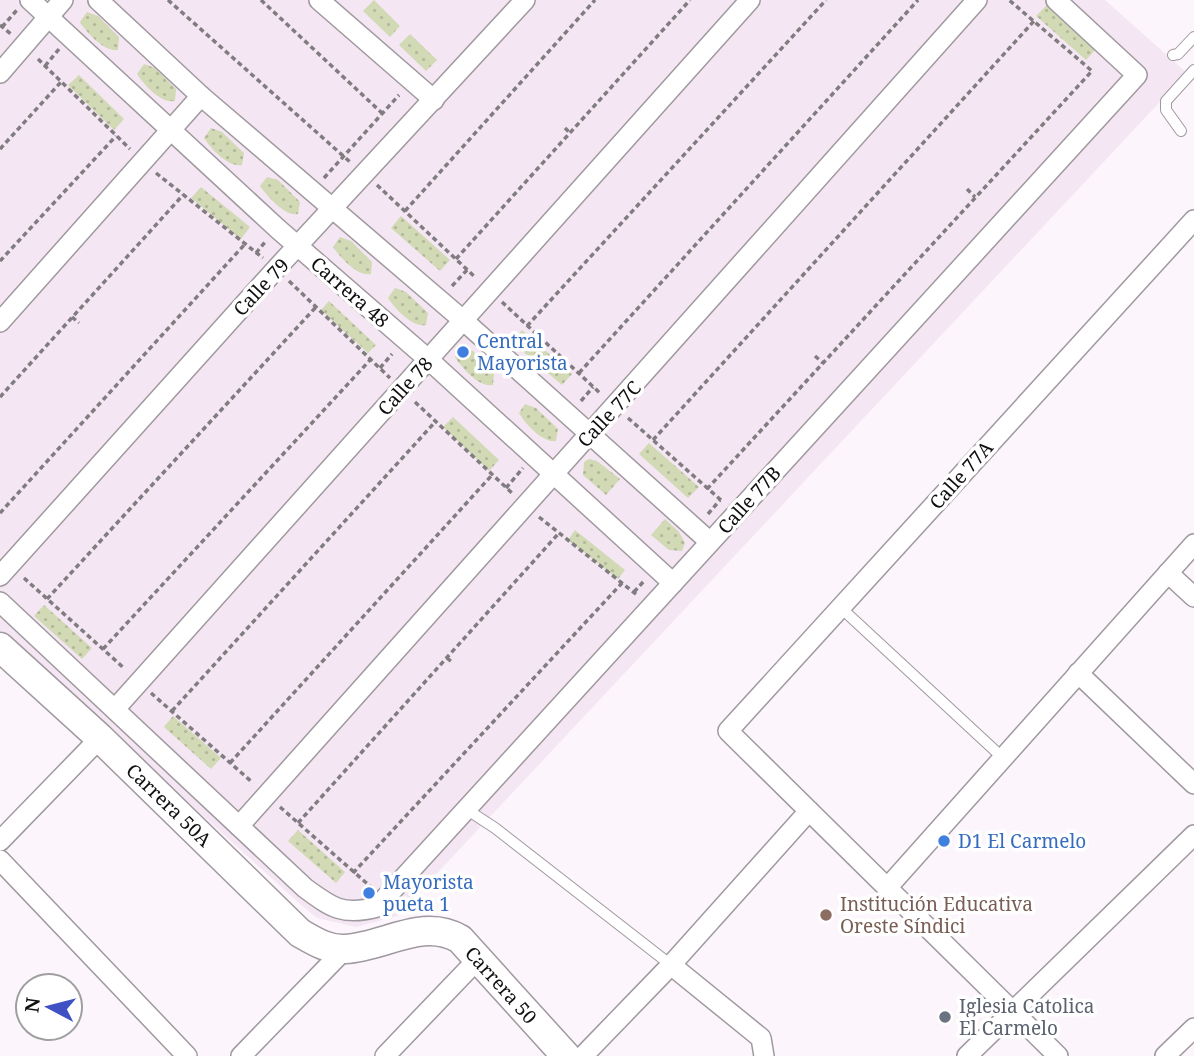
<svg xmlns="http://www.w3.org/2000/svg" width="1194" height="1056" font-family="'Noto Serif',serif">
	<defs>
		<pattern id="garden-dots" width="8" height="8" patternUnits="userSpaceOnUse" patternTransform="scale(1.75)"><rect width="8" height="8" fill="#d1d9b5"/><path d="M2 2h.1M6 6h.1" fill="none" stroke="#b2b99b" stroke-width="1.8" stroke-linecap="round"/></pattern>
	</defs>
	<rect width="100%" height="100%" fill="#fcf5fb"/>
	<path fill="#f4e7f3" d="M 0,0 L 1105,0 L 1187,73 L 397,916 L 356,927 L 317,918 L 300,904 L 0,631 Z"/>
	<g fill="url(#garden-dots)">
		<path d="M 374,0 L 400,26 L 390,37 L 363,11 Z"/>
		<path d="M 1047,5 L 1096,49 L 1086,60 L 1036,16 Z"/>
		<path d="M 87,12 L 98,16 L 119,37 L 118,50 C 104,52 87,33 80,22 Z"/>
		<path d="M 410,34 L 437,60 L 426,71 L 399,45 Z"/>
		<path d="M 144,64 L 155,68 L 176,89 L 175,101 C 161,104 144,85 137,74 Z"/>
		<path d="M 79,75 L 124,119 L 114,130 L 68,85 Z"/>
		<path d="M 211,128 L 222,132 L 244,153 L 242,165 C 229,168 211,149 204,138 Z"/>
		<path d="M 267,177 L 278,180 L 300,202 L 298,214 C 285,217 268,197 260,186 Z"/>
		<path d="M 201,187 L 250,227 L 241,239 L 191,198 Z"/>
		<path d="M 401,216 L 450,260 L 440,271 L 391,228 Z"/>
		<path d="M 340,237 L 351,241 L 372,262 L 371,274 C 357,277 340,257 333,247 Z"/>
		<path d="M 395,288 L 406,292 L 428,313 L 426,325 C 413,328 395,309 388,298 Z"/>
		<path d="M 329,301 L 376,345 L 368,353 L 321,310 Z"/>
		<path d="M 522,330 L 572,374 L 562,385 L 512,342 Z"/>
		<path d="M 462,348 L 473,351 L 494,373 L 493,385 C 479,388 462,368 455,357 Z"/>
		<path d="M 525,404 L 536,408 L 558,429 L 556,441 C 543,443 526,425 519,413 Z"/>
		<path d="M 453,417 L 499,460 L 489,471 L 443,427 Z"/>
		<path d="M 649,443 L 699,487 L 688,498 L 639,454 Z"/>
		<path d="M 589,459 L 597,461 L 620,479 L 606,495 L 583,475 L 584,462 Z"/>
		<path d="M 665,519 L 679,532 L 685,543 L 682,551 L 669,550 L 651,535 Z"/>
		<path d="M 575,530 L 625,570 L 618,579 L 568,540 Z"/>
		<path d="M 44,605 L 92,648 L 82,659 L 34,616 Z"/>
		<path d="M 173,716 L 221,758 L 211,769 L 164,727 Z"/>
		<path d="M 298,830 L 345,872 L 336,883 L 288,841 Z"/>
	</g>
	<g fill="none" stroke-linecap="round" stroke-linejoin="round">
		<defs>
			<g id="lane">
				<path d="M 1173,55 L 1178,54 L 1194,37"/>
				<path d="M 1181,131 L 1166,110 L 1166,101 L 1194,70"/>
				<path d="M 840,607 L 1003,758"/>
				<path d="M 466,809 L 495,828 L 671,965"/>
			</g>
			<g id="street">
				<path d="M 30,0 L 278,229 L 429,360 L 673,583"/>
				<path d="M 98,0 L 201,96 L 464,321 L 710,542"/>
				<path d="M 319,0 L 434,100"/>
				<path d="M 0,73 L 63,0"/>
				<path d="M 0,322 L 201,96"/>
				<path d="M 1168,573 L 1194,597"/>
				<path d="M 0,576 L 276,269 L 525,0"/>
				<path d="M 0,602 L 305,888 C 332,908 343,916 377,907 L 1137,75 L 1056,0"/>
				<path d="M 1078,673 L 1194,784"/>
				<path d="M 115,709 L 750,0"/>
				<path d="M 239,826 L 977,0"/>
				<path d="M 0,841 L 100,738"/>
				<path d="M 0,860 L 187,1056"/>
				<path d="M 887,888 L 1194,544"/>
				<path d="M 671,965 L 761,1038 L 764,1056"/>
				<path d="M 241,1056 L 345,949"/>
				<path d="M 385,1056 L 477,960"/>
				<path d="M 583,1056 L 671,965 L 809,811"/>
				<path d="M 967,1056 L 1194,835"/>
				<path d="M 1058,1056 L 728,731 L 1194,220"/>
				<path d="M 1165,1056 L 1194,1028"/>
			</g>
			<path id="secondary" d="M 0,647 L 100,738 L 300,933 C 314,941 328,950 345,949 C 385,947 422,917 460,939 L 566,1056"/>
		</defs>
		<use href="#lane" stroke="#a0999f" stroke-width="12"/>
		<use href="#street" stroke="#a0999f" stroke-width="22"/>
		<use href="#secondary" stroke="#a0999f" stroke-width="31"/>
		<g stroke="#817c80" stroke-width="3.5" stroke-dasharray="5 3.5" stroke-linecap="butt">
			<path d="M 168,0 L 350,162"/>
			<path d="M 261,0 L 383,114"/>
			<path d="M 0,25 L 12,35"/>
			<path d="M 2,27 L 17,10"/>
			<path d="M 38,59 L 130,149"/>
			<path d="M 45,66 L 59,49"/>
			<path d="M 565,128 L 571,134"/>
			<path d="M 0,149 L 61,82"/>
			<path d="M 156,173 L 263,258"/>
			<path d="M 324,178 L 399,95"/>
			<path d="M 377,185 L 476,278"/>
			<path d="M 967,189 L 975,197"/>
			<path d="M 405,211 L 595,0"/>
			<path d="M 256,253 L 266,241"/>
			<path d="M 456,259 L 690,0"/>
			<path d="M 0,261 L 116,136"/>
			<path d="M 289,281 L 390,378"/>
			<path d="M 452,286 L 467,270"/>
			<path d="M 502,302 L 601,394"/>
			<path d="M 72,317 L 79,323"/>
			<path d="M 527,326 L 826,0"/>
			<path d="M 815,356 L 823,363"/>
			<path d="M 380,368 L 392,354"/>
			<path d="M 579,373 L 918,0"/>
			<path d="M 0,397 L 183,195"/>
			<path d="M 581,401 L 593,387"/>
			<path d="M 415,402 L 512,493"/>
			<path d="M 628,418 L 722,501"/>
			<path d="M 653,440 L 1034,21"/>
			<path d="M 506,488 L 523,468"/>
			<path d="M 707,489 L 1092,71 L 1009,0"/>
			<path d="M 0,513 L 245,244"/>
			<path d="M 708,514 L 720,500"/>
			<path d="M 539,517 L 637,595"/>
			<path d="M 24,578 L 125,669"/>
			<path d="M 634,592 L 644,581"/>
			<path d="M 47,599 L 316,307"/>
			<path d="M 103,649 L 371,359"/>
			<path d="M 447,658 L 453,663"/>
			<path d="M 151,693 L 253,783"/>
			<path d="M 172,711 L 436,421"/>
			<path d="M 230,763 L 492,475"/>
			<path d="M 280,807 L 371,887"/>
			<path d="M 298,823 L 559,533"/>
			<path d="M 353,873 L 622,583"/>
			<path d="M 409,897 L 424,901 L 431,910"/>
		</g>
		<use href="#lane" stroke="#fff" stroke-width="10"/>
		<use href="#street" stroke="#fff" stroke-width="19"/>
		<use href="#secondary" stroke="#fff" stroke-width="28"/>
	</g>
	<g fill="#3f7fe0" stroke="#fff" stroke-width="2.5">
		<circle cx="463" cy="352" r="7"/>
		<circle cx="944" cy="841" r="7"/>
		<circle cx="369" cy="893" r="7"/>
	</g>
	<circle fill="#8d6e63" stroke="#fff" stroke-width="2.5" cx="826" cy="915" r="7"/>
	<circle fill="#6b7280" stroke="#fff" stroke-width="2.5" cx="945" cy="1017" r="7"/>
	<g text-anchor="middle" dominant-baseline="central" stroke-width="7" stroke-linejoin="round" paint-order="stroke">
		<g font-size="19" fill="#100e10" stroke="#fff">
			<text transform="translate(261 287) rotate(-47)">Calle 79</text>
			<text transform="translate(350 292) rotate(41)">Carrera 48</text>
			<text transform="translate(405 386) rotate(-48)">Calle 78</text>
			<text transform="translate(609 414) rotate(-47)">Calle 77C</text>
			<text transform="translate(961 475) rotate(-48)">Calle 77A</text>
			<text transform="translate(749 500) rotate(-48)">Calle 77B</text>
			<text transform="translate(169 805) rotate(44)">Carrera 50A</text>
			<text transform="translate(501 985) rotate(48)">Carrera 50</text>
		</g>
		<g font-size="19" fill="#366cbe" stroke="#fff" text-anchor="start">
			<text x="477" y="341">Central<tspan x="477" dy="22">Mayorista</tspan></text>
			<text x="958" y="841">D1 El Carmelo</text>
			<text x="383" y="882">Mayorista<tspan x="383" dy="22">pueta 1</tspan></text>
		</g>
		<g font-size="19" fill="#785e54" stroke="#fff" text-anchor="start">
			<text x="840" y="904">Institución Educativa<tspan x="840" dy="22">Oreste Síndici</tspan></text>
		</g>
		<g font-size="19" fill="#5b616d" stroke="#fff" text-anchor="start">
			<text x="959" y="1006">Iglesia Catolica<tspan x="959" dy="22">El Carmelo</tspan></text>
		</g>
	</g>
	<g transform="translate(49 1007) rotate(277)"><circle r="33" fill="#ffffff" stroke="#9f9f9f" stroke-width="2"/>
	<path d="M0-5L12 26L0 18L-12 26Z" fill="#4051c4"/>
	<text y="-10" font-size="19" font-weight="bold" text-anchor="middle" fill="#100e10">N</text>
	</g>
</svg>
